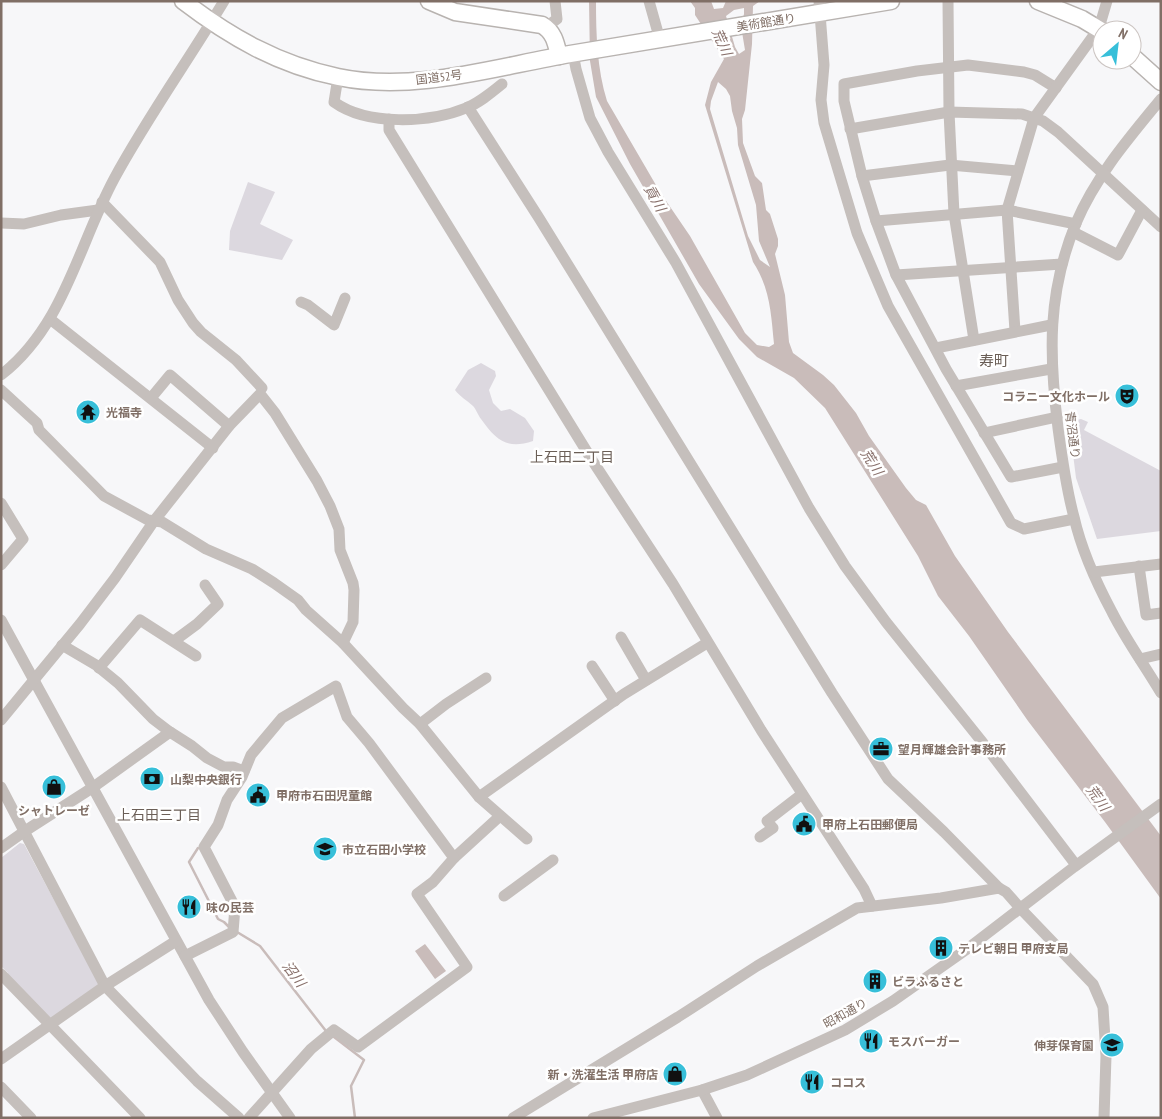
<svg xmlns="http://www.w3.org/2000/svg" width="1162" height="1119" font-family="'PT Sans Narrow','Noto Sans JP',sans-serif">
	<rect width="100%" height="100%" fill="#f7f7f9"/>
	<g fill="#dcd8df">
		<path d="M 248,182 L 275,192 L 260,224 L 293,240 L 282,260 L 229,250 L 230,231 Z"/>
		<path d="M 481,363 L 495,371 L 496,376 L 489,390 L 493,403 L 501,411 L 510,409 L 525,418 L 534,431 L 533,441 C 507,450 496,440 481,419 C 478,415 476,409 473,406 C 467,400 460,397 455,390 L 468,370 Z"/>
		<path d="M 1081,419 L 1088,422 L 1084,430 L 1161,471 L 1161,531 L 1097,539 L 1076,478 L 1069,422 Z"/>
		<path d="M 20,843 L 24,844 L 99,984 L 54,1019 L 47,1019 L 7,976 L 8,973 L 1,966 L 1,858 Z"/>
	</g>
	<g fill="#c9bcba" fill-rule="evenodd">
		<path d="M 589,1 L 596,1 C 596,35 597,69 607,101 L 660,192 L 690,236 L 745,333 L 757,345 L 769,347 L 774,344 C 771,313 770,288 753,262 L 705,105 L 711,82 L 724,59 L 695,15 L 695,8 L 690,1 L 711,1 L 714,9 L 723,8 L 726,1 L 760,1 L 753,6 L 752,44 L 745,110 L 742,119 L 743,143 L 755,176 L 762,183 L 766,210 L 770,214 L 778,239 L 778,246 L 775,254 L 785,295 L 789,342 L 793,353 L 823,375 L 834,385 L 856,413 L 869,436 L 906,488 L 916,500 L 926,505 L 955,556 L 1008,632 L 1161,836 L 1161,899 L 1105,822 L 1028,721 L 969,636 L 938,596 L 918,556 L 825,408 L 794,378 L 757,357 L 739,339 L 699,284 L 630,164 L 596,97 L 590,61 ZM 744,8 L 744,14 L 741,26 L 745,50 L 739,54 L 735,47 L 726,16 L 734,10 ZM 718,82 L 726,89 L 730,96 L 732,111 L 737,128 L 738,145 L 756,205 L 759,241 L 770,267 L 760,260 L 748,236 L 710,109 L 711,101 Z"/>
		<path d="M 425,944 L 446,971 L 435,979 L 415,951 Z"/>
	</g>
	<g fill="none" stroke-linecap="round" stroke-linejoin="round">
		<g stroke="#c9bcba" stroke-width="2.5">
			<path d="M 198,848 L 189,862 L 218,919 L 224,922 L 230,928"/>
			<path d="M 237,932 L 260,946 L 326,1031"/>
			<path d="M 334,1037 L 364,1060 L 351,1086 L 355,1118"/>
		</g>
		<defs>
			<g id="highway">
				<path d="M 183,1 C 230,37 279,65 338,77 C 414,93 495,67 570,54 C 677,36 784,18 891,1"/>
				<path d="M 429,1 L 455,12 L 542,25 C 554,32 556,43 559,56"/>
				<path d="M 1038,1 L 1082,19 L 1102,31"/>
				<path d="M 1132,56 L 1161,82"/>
			</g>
		</defs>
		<use href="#highway" stroke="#b8b3b0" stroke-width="19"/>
		<g stroke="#c5bfbc" stroke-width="11">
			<path d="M 649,1 L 660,40"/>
			<path d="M 819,1 L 824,65 L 821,100 L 824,123 L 857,233 L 888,306 L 1011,523 L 1024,529 L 1074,519"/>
			<path d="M 948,1 L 949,112 L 954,214 L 974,340"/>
			<path d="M 546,27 L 557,19 L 555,1"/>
			<path d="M 573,53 L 576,69 L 590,118 L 608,152 L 676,263 L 809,508 L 845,566 L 886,622 L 983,743 L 1076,865"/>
			<path d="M 338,77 L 334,102 C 367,126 430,123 466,108 C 479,103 491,93 502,84"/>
			<path d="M 1056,88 L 1035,75 L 1024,72 L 968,65 L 917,71 L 844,84 L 844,101 L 862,176 L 876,221 L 896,275 L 946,369 L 1011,477 L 1063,467"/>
			<path d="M 1161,99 C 1129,138 1096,176 1076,223 C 1047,293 1049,355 1058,428 C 1062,458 1066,488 1074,517 C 1081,548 1097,584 1112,612 C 1126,640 1145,666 1161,693"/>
			<path d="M 468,107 L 539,218 L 832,693 L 888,779 L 944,832 L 999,888"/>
			<path d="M 389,119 L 389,130 L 592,460 L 673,584 L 761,730 L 864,889 L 872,906"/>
			<path d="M 850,129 L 949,112 L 1022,114 L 1043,121 L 1058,132 L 1161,227"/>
			<path d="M 862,176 L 950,165 L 1018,171"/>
			<path d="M 102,202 L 160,262 L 178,300 L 193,323 L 201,332 L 236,360 L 262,388"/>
			<path d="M 876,221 L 1007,210 L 1076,224"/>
			<path d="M 1,223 L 24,224 L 61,215 L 98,210"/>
			<path d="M 1073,232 L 1118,255 L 1142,210"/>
			<path d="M 896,275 L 1062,264"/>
			<path d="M 301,302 L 308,305 L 334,325 L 345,298"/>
			<path d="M 50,319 L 213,448"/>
			<path d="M 1015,331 L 1007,210 L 1034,118 L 1099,28 L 1107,1"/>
			<path d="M 936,348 L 1051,325"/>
			<path d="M 1,375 C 64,326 78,246 114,179 C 147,118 188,61 224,1"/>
			<path d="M 956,386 L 1051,369"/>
			<path d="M 1,390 L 37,423 L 39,430 L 104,496 L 148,520 L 162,522 L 206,549 L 252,569 L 274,583 L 298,600 L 306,610 L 343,643 L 403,708 L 420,724 L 479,797 L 527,839"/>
			<path d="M 151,398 L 170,375 L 229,426"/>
			<path d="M 984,433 L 1057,417"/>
			<path d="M 1,503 L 23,539 L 1,565"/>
			<path d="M 1139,566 L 1146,615 L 1161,613"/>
			<path d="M 1094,572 L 1161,564"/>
			<path d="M 1,620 L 209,1000 L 243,1052 L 290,1118"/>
			<path d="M 621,637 L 646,680"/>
			<path d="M 174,641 L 197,624 L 218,604 L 205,585"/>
			<path d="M 62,645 L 96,665 L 118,683 L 153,719 L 170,732 L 192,746 L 207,758 L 224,767 L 233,767 L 244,771"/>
			<path d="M 1140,659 L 1161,654"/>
			<path d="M 592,666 L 615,701"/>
			<path d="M 99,668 L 140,620 L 196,656"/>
			<path d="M 1,720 L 80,624 L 115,578 L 154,521 L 229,426 L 260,394 L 275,413 L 317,481 L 330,506 L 339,529 L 340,550 L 353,583 L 354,590 L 353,622 L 343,643"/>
			<path d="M 420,724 L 446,704 L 486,678"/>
			<path d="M 1,787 L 105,986 L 197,1081 L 239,1118"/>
			<path d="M 479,797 L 624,694 L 707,643"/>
			<path d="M 760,837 L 773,828 L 767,821 L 802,794"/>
			<path d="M 1,848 L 25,831 L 92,788 L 170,732"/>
			<path d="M 454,858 L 500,816"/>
			<path d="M 504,896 L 553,860"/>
			<path d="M 185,956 L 233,932 L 235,907 L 204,847 L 218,825 L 227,800 L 242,777 L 251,755 L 282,718 L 336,686 L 347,717 L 369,743 L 454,858 L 433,882 L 417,894 L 467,967 L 358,1047 L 334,1030 L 311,1049 L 249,1118"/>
			<path d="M 1,974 L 140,1118"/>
			<path d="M 1,1059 L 105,986 L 176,941"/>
			<path d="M 1,1087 L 31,1118"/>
			<path d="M 702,1090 L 717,1118"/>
			<path d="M 513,1118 L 678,1017 L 757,966 L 857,908 L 941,898 L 999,888 L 1006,892 L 1020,908 L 1093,984 L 1103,1007 L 1106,1056 L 1104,1118"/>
			<path d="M 593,1118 L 702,1090 L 747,1075 L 845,1030 L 893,1001 L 967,949 L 1074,867 L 1161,804"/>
		</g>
		<use href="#highway" stroke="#fff" stroke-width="16"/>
	</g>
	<defs>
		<symbol id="theatre-disc" viewBox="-11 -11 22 22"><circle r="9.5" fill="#37bfd9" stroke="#fff"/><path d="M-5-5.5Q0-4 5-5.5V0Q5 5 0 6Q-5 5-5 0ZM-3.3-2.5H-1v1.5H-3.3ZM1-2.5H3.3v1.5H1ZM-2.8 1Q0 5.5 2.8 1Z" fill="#111"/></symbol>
		<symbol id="temple-disc" viewBox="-11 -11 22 22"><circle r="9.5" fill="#37bfd9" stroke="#fff"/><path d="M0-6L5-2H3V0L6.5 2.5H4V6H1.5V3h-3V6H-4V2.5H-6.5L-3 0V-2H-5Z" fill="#111"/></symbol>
		<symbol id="office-disc" viewBox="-11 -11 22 22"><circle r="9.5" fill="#37bfd9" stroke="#fff"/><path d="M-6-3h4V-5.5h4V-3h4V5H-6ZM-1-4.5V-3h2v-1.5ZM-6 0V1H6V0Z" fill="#111"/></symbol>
		<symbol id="bank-disc" viewBox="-11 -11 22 22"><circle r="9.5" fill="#37bfd9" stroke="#fff"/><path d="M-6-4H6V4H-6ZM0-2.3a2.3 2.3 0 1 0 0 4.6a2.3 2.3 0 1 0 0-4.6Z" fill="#111"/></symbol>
		<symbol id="shop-disc" viewBox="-11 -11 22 22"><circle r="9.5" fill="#37bfd9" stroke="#fff"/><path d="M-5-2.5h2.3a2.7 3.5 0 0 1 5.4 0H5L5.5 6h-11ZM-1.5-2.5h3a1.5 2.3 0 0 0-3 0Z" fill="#111"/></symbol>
		<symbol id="civic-disc" viewBox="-11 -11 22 22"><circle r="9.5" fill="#37bfd9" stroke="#fff"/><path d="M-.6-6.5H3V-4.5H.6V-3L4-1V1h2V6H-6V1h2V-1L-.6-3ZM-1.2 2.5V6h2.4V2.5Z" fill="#111"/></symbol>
		<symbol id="school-disc" viewBox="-11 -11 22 22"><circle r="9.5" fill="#37bfd9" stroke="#fff"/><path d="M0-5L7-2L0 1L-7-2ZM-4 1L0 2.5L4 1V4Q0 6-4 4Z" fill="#111"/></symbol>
		<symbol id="restaurant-disc" viewBox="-11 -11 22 22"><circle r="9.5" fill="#37bfd9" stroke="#fff"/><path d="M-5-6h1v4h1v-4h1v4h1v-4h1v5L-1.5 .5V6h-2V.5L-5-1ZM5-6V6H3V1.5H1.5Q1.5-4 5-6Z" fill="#111"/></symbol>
		<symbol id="building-disc" viewBox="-11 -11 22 22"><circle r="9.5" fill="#37bfd9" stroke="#fff"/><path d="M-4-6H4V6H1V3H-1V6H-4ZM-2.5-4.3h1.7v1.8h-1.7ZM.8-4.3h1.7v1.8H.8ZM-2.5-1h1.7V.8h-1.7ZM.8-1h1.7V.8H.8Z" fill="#111"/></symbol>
	</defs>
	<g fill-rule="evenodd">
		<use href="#theatre-disc" x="1113" y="382" width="28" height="28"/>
		<use href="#temple-disc" x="74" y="398" width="28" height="28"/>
		<use href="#office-disc" x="867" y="735" width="28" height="28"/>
		<use href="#bank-disc" x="138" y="765" width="28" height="28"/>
		<use href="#shop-disc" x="40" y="773" width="28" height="28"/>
		<use href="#civic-disc" x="244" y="781" width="28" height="28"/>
		<use href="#civic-disc" x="790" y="810" width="28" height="28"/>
		<use href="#school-disc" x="311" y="835" width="28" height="28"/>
		<use href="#restaurant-disc" x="175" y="893" width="28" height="28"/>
		<use href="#building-disc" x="927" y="934" width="28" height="28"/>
		<use href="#building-disc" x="861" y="967" width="28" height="28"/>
		<use href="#restaurant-disc" x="857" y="1027" width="28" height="28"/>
		<use href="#school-disc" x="1098" y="1031" width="28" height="28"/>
		<use href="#shop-disc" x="661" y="1060" width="28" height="28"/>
		<use href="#restaurant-disc" x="798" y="1068" width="28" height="28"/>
	</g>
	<g text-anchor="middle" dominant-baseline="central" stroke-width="5" stroke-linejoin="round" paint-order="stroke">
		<g font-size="12" fill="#806f66" stroke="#fff">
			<text transform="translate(766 22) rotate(-9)">美術館通り</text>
			<text transform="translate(439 77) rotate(-7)">国道52号</text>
			<text transform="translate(1073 435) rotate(83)">青沼通り</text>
			<text transform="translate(845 1013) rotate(-29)">昭和通り</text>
		</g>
		<g font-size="12" font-weight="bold" fill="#806f66" stroke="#fff" text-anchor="start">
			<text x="1110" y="396" text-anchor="end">コラニー文化ホール</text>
			<text x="106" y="412">光福寺</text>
			<text x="898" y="749">望月輝雄会計事務所</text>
			<text x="170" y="779">山梨中央銀行</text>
			<text x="276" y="795">甲府市石田児童館</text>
			<text x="54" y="810" text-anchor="middle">シャトレーゼ</text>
			<text x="822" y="824">甲府上石田郵便局</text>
			<text x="342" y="849">市立石田小学校</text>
			<text x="206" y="907">味の民芸</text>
			<text x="958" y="948">テレビ朝日 甲府支局</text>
			<text x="892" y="981">ビラふるさと</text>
			<text x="888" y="1041">モスバーガー</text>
			<text x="1094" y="1045" text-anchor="end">伸芽保育園</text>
			<text x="658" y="1074" text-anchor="end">新・洗濯生活 甲府店</text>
			<text x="830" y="1082">ココス</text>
		</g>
		<g font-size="14" font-style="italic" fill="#88706b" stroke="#fff">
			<text transform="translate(722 42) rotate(66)">荒川</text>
			<text transform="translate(655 198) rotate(61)">貢川</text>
			<text transform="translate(872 462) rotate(57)">荒川</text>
			<text transform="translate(1098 798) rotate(54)">荒川</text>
			<text transform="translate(294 974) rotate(53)">沼川</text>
		</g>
		<g font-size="14" fill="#6b5f57" stroke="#fff">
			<text x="572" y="457">上石田二丁目</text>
			<text x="159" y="815">上石田三丁目</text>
		</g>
		<g font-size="15" fill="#6b5f57" stroke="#fff">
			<text x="994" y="360">寿町</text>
		</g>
	</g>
	<rect width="1162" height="1119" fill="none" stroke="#806f66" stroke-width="5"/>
	<g transform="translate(1117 45) rotate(28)"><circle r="24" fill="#ffffff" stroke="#ccc5c2"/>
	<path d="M0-4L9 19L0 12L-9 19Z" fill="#37bfd9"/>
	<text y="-8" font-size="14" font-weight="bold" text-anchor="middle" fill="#806f66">N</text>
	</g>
</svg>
